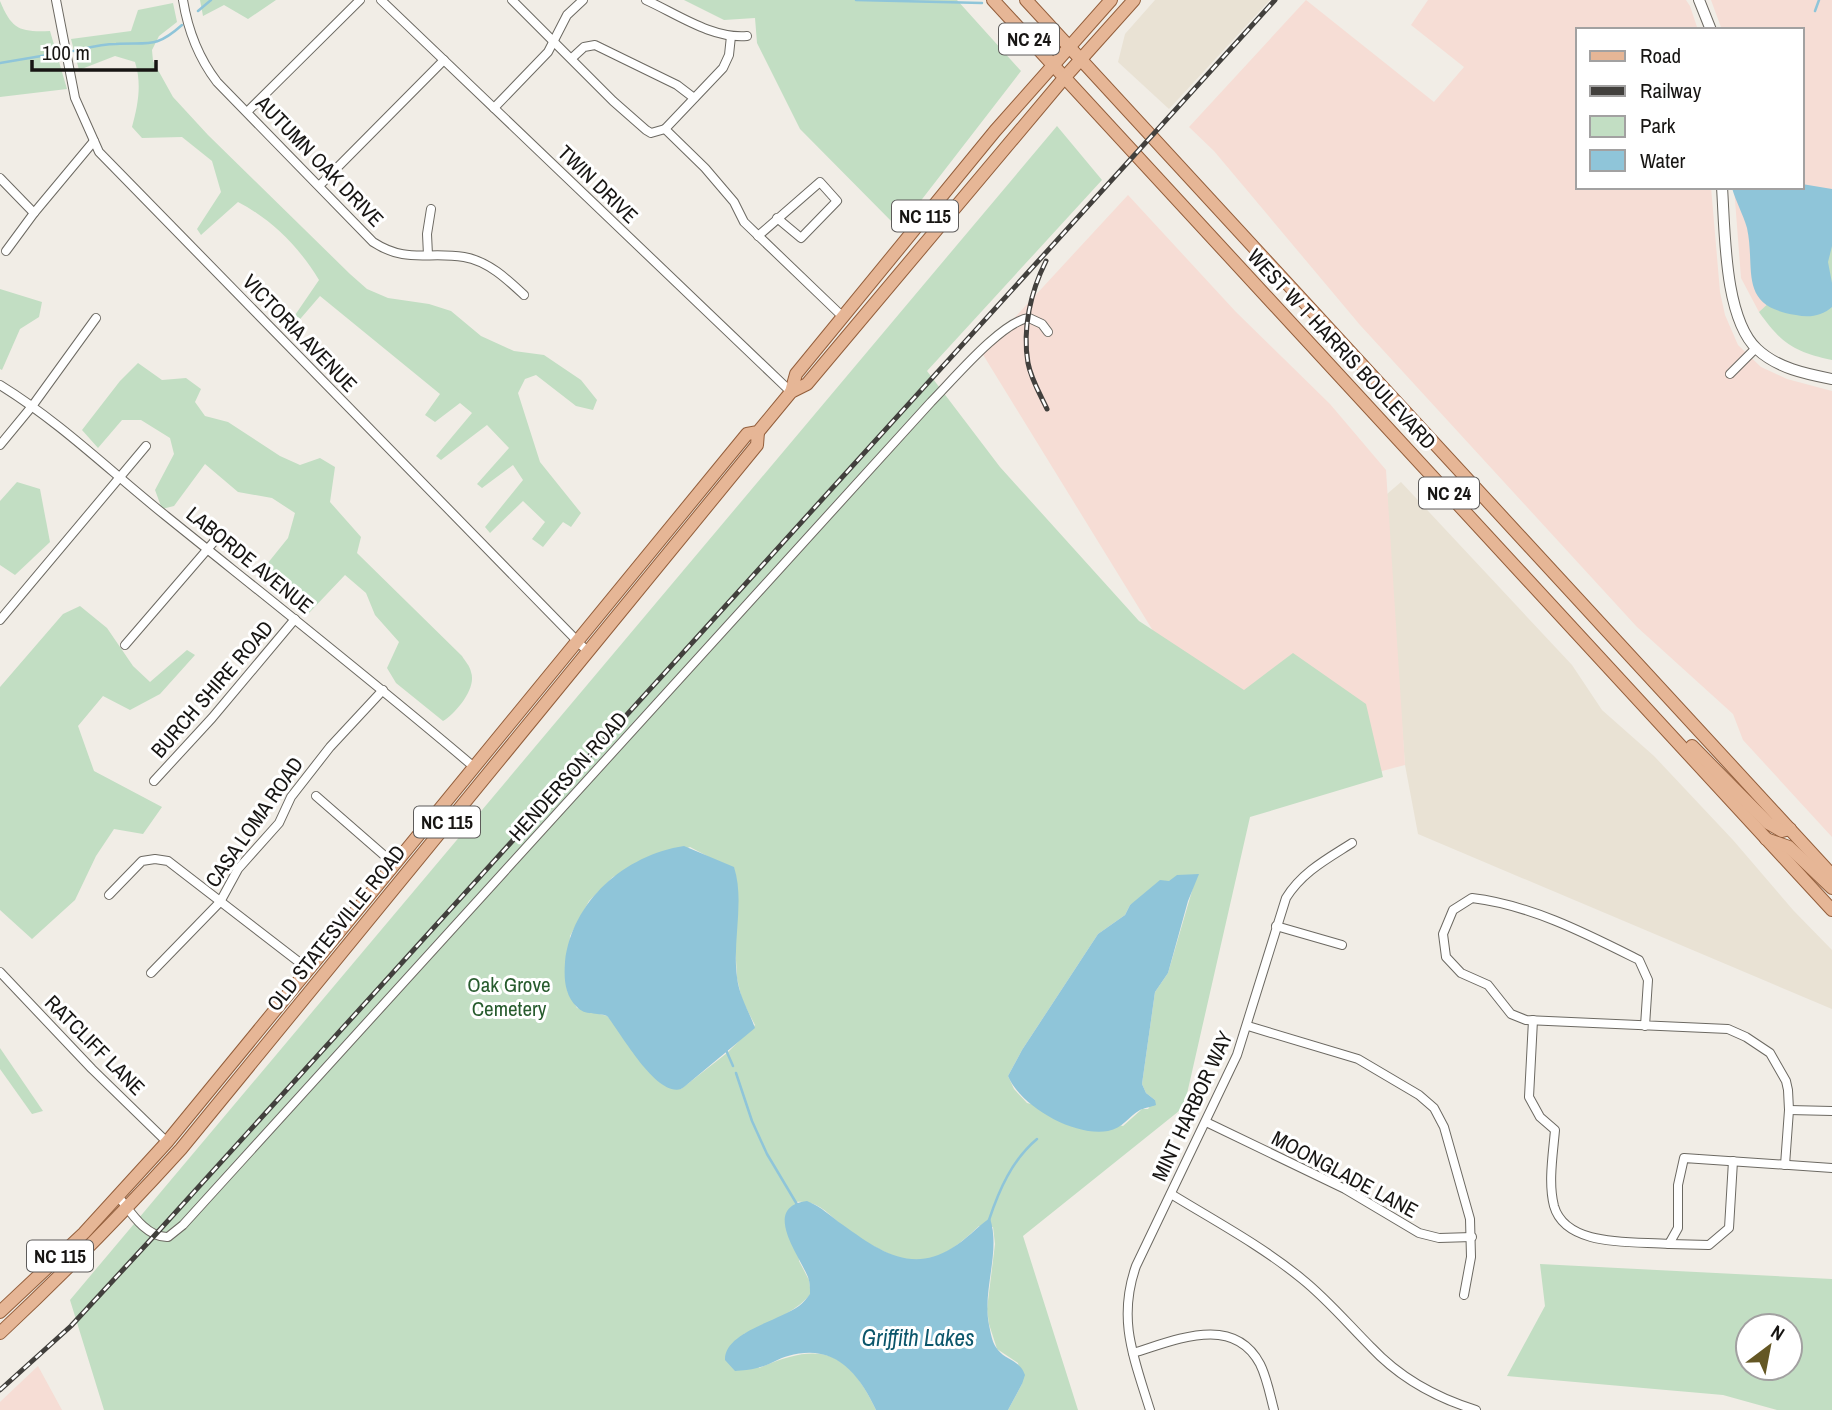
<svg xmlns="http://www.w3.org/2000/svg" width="1832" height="1410" font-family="'Archivo Narrow',sans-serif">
	<rect width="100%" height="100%" fill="#f1ede6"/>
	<g fill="#e9e2d4">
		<path d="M 1155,0 L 1270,0 L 1169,109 L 1118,62 L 1125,34 Z"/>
		<path d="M 1401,482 L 1572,665 L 1602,710 L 1654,756 L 1733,840 L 1793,910 L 1832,950 L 1832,1009 L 1418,834 L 1405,765 L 1390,568 L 1387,494 Z"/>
	</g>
	<g fill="#f6ddd5">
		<path d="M 1306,0 L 1434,102 L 1464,67 L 1411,25 L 1428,0 L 1686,0 L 1690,6 L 1698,30 L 1578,30 L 1578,187 L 1711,187 L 1720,292 L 1725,315 L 1738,345 L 1761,367 L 1787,379 L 1832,391 L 1832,837 L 1743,740 L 1733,714 L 1637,627 L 1360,325 L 1214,151 L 1189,127 Z"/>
		<path d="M 1711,0 L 1832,0 L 1832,244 L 1759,312 L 1741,278 L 1734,187 L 1802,187 L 1802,30 L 1722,30 Z"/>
		<path d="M 1128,195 L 1236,312 L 1330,404 L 1386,470 L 1405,765 L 1259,803 L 982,353 Z"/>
		<path d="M 38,1366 L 62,1410 L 0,1410 L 0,1402 Z"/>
	</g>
	<g fill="#c2dec3" fill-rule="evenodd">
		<path d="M 200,0 L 276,0 L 248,19 L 224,5 L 203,16 Z"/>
		<path d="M 684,0 L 957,0 L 1021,71 L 899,229 L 800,129 L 757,43 L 755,18 L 724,20 Z"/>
		<path d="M 0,1 C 12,30 20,32 50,31 L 67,89 L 0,97 Z"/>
		<path d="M 173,3 L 177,22 L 159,36 L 152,50 L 153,61 L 173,97 L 208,135 L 350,274 L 367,289 L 388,298 L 429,304 L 451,311 L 481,336 L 514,351 L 544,355 L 581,380 L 597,400 L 593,410 L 576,406 L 536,375 L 525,379 L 518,393 L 540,462 L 581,513 L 571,527 L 563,522 L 543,547 L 532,539 L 545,522 L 523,501 L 490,533 L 485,527 L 523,480 L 513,465 L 482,488 L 477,484 L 509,448 L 487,425 L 441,460 L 436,456 L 472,413 L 460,403 L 435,422 L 425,415 L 440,394 L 320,296 L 295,325 L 291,321 L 319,280 C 300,248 271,219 238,202 L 201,235 L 197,229 L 221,192 L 212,161 L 182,137 L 142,138 L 132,127 C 138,105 142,84 135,62 L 115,56 L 79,70 L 71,39 L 131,31 L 138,10 Z"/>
		<path d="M 1057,126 L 1102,180 L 927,371 L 1000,467 L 1139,621 L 1244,690 L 1293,653 L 1366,704 L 1383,777 L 1250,817 L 1184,1107 L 1023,1236 L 1078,1410 L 1008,1410 L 1022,1384 L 1018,1363 L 997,1349 L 989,1324 L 987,1309 L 995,1244 L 993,1227 L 979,1226 C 963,1241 943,1259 920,1261 C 898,1264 854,1236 838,1222 C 825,1210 815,1200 796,1202 L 799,1261 L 809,1280 L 811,1294 C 793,1314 768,1323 744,1334 L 759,1368 C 819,1342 847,1348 876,1410 L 104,1410 L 70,1300 ZM 690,847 L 707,856 L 735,942 L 737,978 L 742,1000 L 755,1025 L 727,1053 L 681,1089 L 622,1033 L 607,1016 L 577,1008 L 567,990 L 570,936 L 589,901 L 613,877 ZM 1169,881 L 1194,884 L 1168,973 L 1155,992 L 1142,1084 L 1146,1093 L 1155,1100 L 1148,1109 L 1142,1109 L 1123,1126 L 1027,1103 L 1014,1089 L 1008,1076 L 1022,1050 L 1098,934 L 1125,915 L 1130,905 Z"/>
		<path d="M 1832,244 L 1832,360 C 1794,352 1781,343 1759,312 Z"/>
		<path d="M 0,289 L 42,302 L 39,317 L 20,329 L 2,370 L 0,369 Z"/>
		<path d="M 138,363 L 162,380 L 186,378 L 201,389 L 195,402 L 205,416 L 228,422 L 280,456 L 300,465 L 320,458 L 335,467 L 330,502 L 361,537 L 357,553 L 462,656 C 465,661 470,666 471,672 C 477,688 456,713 443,721 L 396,683 L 387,668 L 399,642 L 375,615 L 366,593 L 345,575 L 308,614 L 259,574 L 288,538 L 295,513 L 272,498 L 238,492 L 205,464 L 174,506 L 162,509 L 155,490 L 174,454 L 170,438 L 141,420 L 122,420 L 98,448 L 82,430 L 120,381 Z"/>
		<path d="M 17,482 L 40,489 L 50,542 L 15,575 L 0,565 L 0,501 Z"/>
		<path d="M 80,606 L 107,628 L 133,666 L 150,682 L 187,650 L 195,655 L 160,694 L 130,710 L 103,696 L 78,726 L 94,771 L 162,807 L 143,834 L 114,829 L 96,856 L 75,900 L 32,939 L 0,910 L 0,687 L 63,614 Z"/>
		<path d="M 0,1048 L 43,1111 L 32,1114 L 0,1069 Z"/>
		<path d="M 1540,1264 L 1832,1279 L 1832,1410 L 1777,1410 L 1723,1395 L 1507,1376 L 1545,1306 ZM 1748,1326 L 1790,1326 L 1790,1368 L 1748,1368 Z"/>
	</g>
	<g fill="#8fc5d9">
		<path d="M 1802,184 L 1832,189 L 1832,246 L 1828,262 L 1832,283 L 1832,307 C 1822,316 1809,318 1796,315 C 1737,306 1756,270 1747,228 C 1743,214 1736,202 1732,188 L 1802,187 Z"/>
		<path d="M 684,846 L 734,867 C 745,901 732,941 737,977 C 739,996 749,1011 755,1028 L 690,1082 C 687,1084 685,1087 681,1089 C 656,1097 621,1033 607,1016 C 597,1012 585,1016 577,1007 C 564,995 564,977 565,962 C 572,901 625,855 684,846 Z"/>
		<path d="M 1199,874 L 1188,901 L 1168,973 L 1155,992 L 1142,1084 L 1146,1093 L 1155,1100 L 1156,1105 C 1151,1107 1144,1108 1140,1110 C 1128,1117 1123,1128 1108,1131 C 1075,1137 1021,1107 1008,1076 L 1022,1050 L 1098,934 L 1125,915 L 1130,905 L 1160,880 L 1169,881 L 1177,875 Z"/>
		<path d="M 807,1201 C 822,1207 830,1216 843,1225 C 878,1250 911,1274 952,1248 C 966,1240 977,1227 990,1218 C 1001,1253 982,1289 989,1325 C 991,1334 992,1343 998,1350 C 1007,1361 1020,1360 1025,1375 L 1022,1384 L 1008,1410 L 876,1410 C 858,1372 834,1343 788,1356 C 777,1359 768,1366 757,1368 C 750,1370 743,1370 735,1371 L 725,1360 C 724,1332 779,1321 799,1306 C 803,1303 807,1298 810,1294 C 810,1288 810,1283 808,1277 C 799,1255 761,1207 807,1201 Z"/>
	</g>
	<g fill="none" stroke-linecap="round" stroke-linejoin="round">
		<g stroke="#8fc5d9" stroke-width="2.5">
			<path d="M 856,0 L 982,3"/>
			<path d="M 198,11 L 211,0"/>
			<path d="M 1815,11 L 1819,0"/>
			<path d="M 73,51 C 87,48 102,44 116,44 C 149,42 155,49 182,25"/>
			<path d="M 0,63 L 59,53"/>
			<path d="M 726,1050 L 733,1066"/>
			<path d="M 736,1073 L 752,1121 L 767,1154 L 798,1206"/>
			<path d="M 989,1220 C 999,1190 1012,1160 1037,1139"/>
		</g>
		<defs>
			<g id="minor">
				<path d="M 56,0 L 75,98 L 99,152 L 588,652"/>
				<path d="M 183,0 C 188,31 198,57 217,82 L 373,242 C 407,264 427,251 464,257 C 488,261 507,279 524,295"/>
				<path d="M 381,0 L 791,392"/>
				<path d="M 512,0 L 613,101 L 646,130 L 651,133 L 665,129 L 705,168 L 734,202 L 744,222 L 843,317"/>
				<path d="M 646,0 C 677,14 712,39 747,36"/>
				<path d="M 572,58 L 584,47 L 595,45 L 677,85 L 694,98"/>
				<path d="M 494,108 L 548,52 L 567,15 L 583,0"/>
				<path d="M 248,111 L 360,0"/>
				<path d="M 665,129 L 723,68 L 729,55 L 731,36"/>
				<path d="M 0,178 L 34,213"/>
				<path d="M 320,185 L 444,60"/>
				<path d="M 758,236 L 820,182 L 837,201 L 801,238 L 777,218"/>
				<path d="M 6,251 L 34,213 L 94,141"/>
				<path d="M 428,255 L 427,234 L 431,209"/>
				<path d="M 1730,374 L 1756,348"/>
				<path d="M 0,385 C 60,422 111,472 166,516 C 269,599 373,681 474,767"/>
				<path d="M 0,445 L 33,405 L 96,318"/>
				<path d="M 0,620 L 146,446"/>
				<path d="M 125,645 L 218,537"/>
				<path d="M 154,781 L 212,718 L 295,619"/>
				<path d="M 316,796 L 394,864"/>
				<path d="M 109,895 L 142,861 L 155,859 L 168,861 L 308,969"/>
				<path d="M 1276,926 L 1342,945"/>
				<path d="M 0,972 L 92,1069 L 167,1142"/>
				<path d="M 151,973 L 220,902 L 238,869 L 279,823 L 291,797 L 330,747 L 383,690"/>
				<path d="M 1533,1020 L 1529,1097 L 1540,1117 L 1555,1130 C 1553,1154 1548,1183 1554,1206 C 1566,1248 1634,1241 1669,1244 L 1678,1228 L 1678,1185 L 1684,1158 L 1832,1168"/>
				<path d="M 1248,1026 L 1358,1059 L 1419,1095 L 1434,1108 L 1444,1127 L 1470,1219 L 1471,1257 L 1464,1295"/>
				<path d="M 1645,1026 L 1648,980 L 1639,960 C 1587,934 1531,905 1472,898 L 1453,910 L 1443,934 L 1446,957 L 1461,973 L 1488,985 L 1511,1014 L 1526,1020 L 1728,1029 L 1746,1037 L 1770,1053 L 1786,1081 L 1788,1090 L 1789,1110 L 1785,1165"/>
				<path d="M 1789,1110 L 1832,1111"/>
				<path d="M 1206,1122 L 1345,1189 L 1419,1233 L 1439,1238 L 1472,1237"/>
				<path d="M 1171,1194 C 1215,1221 1262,1246 1302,1279 C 1327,1299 1348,1324 1371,1347 C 1399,1377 1437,1398 1476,1410"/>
				<path d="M 118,1196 C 130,1211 146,1238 168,1237 L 183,1225 L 931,402 C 952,381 1002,321 1029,318 L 1042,324 L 1048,332"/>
				<path d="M 1669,1244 L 1709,1245 L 1729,1228 L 1733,1161"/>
				<path d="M 1133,1353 C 1174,1341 1233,1313 1260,1364 C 1267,1378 1270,1395 1274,1410"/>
				<path d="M 1150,1410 C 1134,1358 1117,1320 1136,1266 L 1237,1055 L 1286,898 C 1302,872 1327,859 1352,843"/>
			</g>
			<g id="secondary">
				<path d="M 1699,0 L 1711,30"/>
				<path d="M 1722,187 C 1725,231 1724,318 1757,349 C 1777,368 1806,374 1832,379"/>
			</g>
			<g id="primary">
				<path d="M 993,0 L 1832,910"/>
				<path d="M 1026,0 L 1832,875"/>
				<path d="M 791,392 L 796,374 L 995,131 L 1111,0"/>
				<path d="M 1692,746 L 1768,823 L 1782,831 L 1790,829"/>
				<path d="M 1766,839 L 1789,847 L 1832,888"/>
				<path d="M 0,1312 L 84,1233 L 167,1142 L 747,434 L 758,432 L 791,392 L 807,384 L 1065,77 L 1134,0"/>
				<path d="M 0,1333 C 63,1274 123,1213 181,1149 L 757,445 L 758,432"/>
			</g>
		</defs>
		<use href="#minor" stroke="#6c6962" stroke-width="10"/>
		<use href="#secondary" stroke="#6c6962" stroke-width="12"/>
		<use href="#primary" stroke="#935e3b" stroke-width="14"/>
		<use href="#minor" stroke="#fff" stroke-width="8"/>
		<use href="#secondary" stroke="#fff" stroke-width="10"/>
		<use href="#primary" stroke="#e6b696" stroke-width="12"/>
		<defs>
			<g id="rail">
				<path d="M 1046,261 C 1031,291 1022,328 1028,363 C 1031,379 1040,394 1047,409"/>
				<path d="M 0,1390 L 71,1326 L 155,1235 L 1275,0"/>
			</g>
		</defs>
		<use href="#rail" stroke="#42403d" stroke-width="5"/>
		<use href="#rail" stroke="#fff" stroke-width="2.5" stroke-dasharray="8" stroke-linecap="butt"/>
	</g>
	<g text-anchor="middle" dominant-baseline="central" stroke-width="6" stroke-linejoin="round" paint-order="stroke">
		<g fill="#fff" stroke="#5d5b5a" stroke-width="2">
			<rect x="999" y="23.5" width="60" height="31" rx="5"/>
			<rect x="892" y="200.5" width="66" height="31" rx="5"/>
			<rect x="1419" y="477.5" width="60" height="31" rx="5"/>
			<rect x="414" y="806.5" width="66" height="31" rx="5"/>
			<rect x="27" y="1240.5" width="66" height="31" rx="5"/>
		</g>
		<g font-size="19" font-weight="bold" fill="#171513">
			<text x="1029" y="39">NC 24</text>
			<text x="925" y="216">NC 115</text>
			<text x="1449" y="493">NC 24</text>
			<text x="447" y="822">NC 115</text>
			<text x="60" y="1256">NC 115</text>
		</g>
		<g font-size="21" fill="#171513" stroke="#fff">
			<text transform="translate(320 161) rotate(46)">AUTUMN OAK DRIVE</text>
			<text transform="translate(598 184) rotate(44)">TWIN DRIVE</text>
			<text transform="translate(300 333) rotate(46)">VICTORIA AVENUE</text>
			<text transform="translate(1342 349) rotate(47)">WEST W T HARRIS BOULEVARD</text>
			<text transform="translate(250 560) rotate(39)">LABORDE AVENUE</text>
			<text transform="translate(212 689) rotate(-49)">BURCH SHIRE ROAD</text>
			<text transform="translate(568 776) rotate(-48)">HENDERSON ROAD</text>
			<text transform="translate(254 822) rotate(-55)">CASA LOMA ROAD</text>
			<text transform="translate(336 928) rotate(-51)">OLD STATESVILLE ROAD</text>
			<text transform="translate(95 1045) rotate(45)">RATCLIFF LANE</text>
			<text transform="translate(1192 1106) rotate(-65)">MINT HARBOR WAY</text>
			<text transform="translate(1345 1174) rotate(28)">MOONGLADE LANE</text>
		</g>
		<g font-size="21" fill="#275b2d" stroke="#fff">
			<text x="509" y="984">Oak Grove<tspan x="509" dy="24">Cemetery</tspan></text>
		</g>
		<g font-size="23" font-style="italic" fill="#0b566b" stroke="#fff">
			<text x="918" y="1337">Griffith Lakes</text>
		</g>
	</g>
	<rect x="1576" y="28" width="228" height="161" fill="#ffffff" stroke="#a2a1a1" stroke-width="2"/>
	<rect x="1590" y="51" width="35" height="10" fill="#e6b696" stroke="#a2a1a1" stroke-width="2"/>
	<text x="1640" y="63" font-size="21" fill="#171513">Road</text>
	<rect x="1590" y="86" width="35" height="10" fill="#42403d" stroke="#a2a1a1" stroke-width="2"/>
	<text x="1640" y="98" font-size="21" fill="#171513">Railway</text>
	<rect x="1590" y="116" width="35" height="21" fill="#c2dec3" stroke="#a2a1a1" stroke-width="2"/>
	<text x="1640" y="133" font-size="21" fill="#171513">Park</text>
	<rect x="1590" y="150" width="35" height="21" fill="#8fc5d9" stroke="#a2a1a1" stroke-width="2"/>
	<text x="1640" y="168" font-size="21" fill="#171513">Water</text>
	<g transform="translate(1769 1347) rotate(32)"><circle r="33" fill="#ffffff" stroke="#a2a1a1" stroke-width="2"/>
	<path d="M0-5L12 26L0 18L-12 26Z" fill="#645724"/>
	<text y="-10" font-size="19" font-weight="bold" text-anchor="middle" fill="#171513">N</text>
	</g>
	<path d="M32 60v10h124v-10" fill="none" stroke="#171513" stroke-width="3.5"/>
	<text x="42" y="60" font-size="21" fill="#171513" stroke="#ffffff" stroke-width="5" paint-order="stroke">100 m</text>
</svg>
